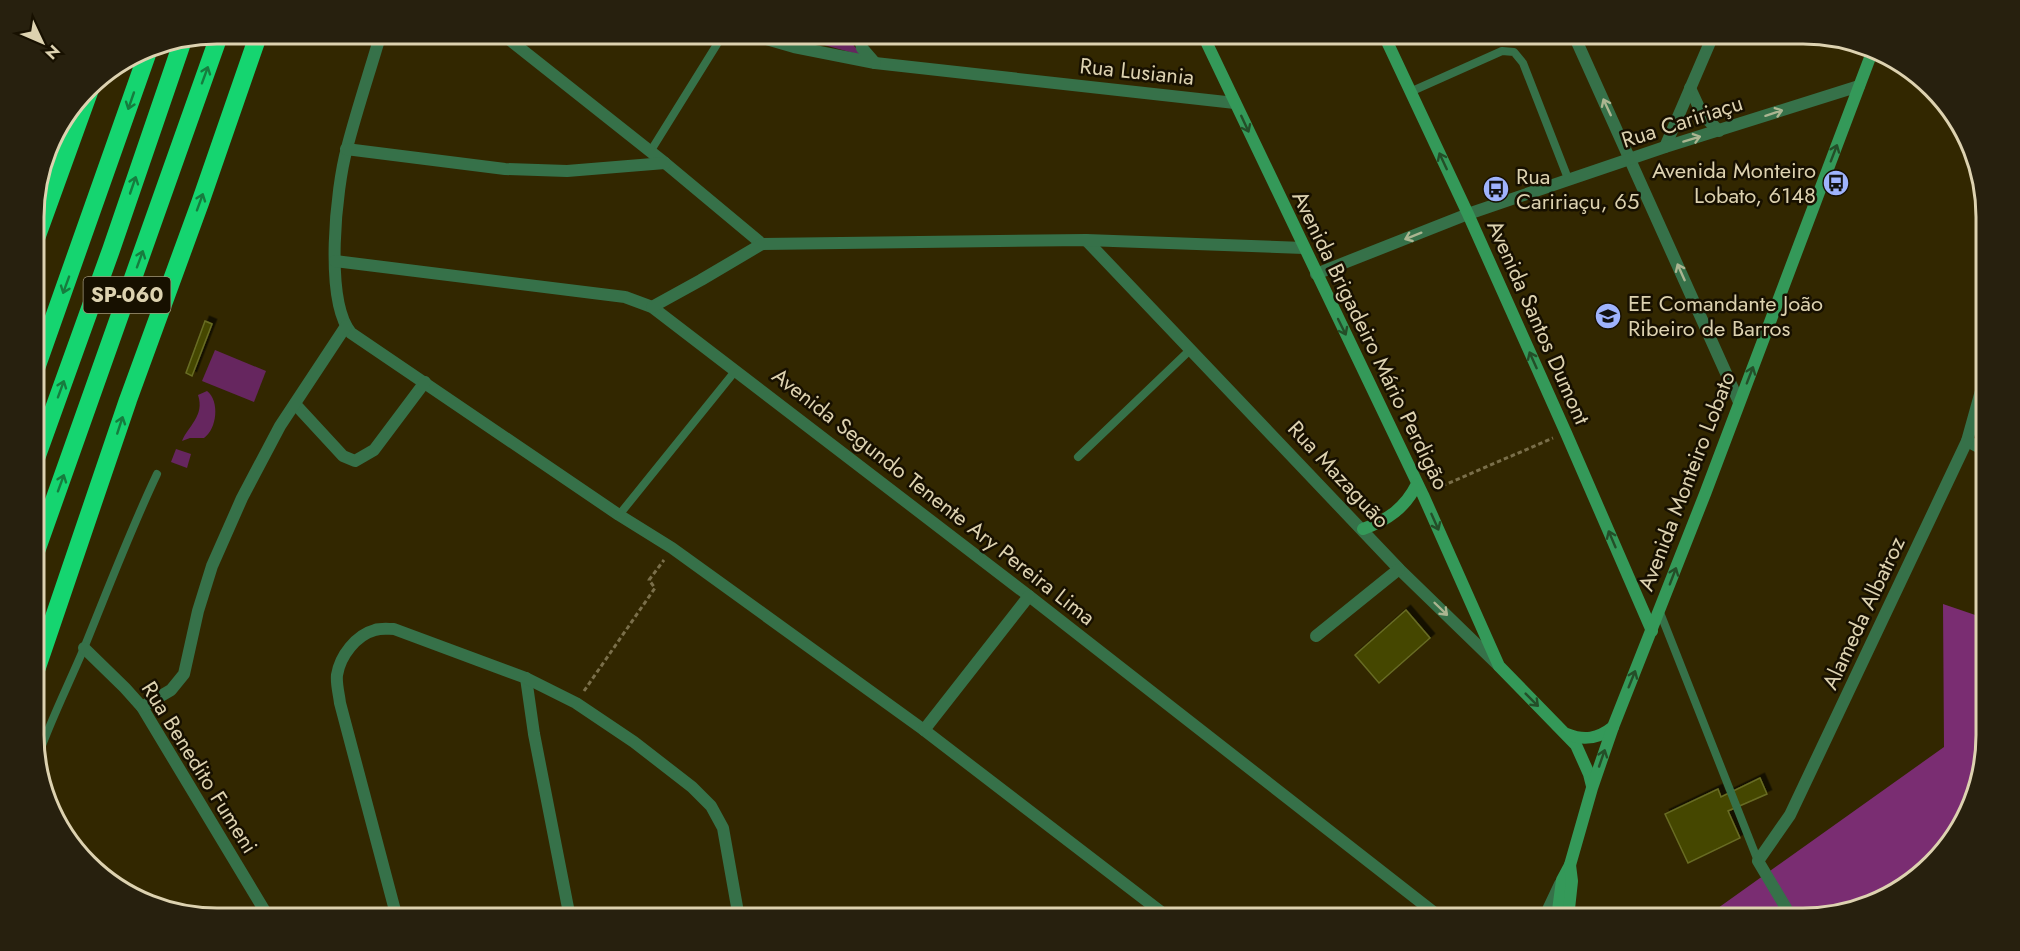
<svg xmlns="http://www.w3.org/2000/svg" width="2020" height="951" font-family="Jost,sans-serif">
	<defs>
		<filter id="shadow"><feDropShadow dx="4.5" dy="-4.5" stdDeviation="0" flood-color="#0009"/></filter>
	</defs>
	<rect width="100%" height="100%" fill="#322700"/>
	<g fill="#66265f">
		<path d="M 781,33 L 850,33 L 854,46 L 864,56 Z"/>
		<path d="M 215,350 L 266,371 L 254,402 L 202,381 Z"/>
		<path d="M 207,391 C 220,401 217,429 204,438 L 190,438 L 182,441 C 188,426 205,416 198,395 Z"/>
		<path d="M 176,449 L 191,454 L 187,468 L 171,462 Z"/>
	</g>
	<path fill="#7a2d72" d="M 1943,604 L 1987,619 L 1987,735 L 1973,805 L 1942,855 L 1906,887 L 1815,918 L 1704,918 L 1944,747 Z"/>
	<g fill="#444603" stroke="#686c23" stroke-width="1.5" filter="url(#shadow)">
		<path d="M 205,321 L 212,324 L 192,376 L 186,373 Z"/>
		<path d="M 1406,610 L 1430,638 L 1379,683 L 1355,655 Z"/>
		<path d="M 1760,778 L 1767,794 L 1728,811 L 1740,838 L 1688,863 L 1665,814 L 1718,789 L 1721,797 Z"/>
	</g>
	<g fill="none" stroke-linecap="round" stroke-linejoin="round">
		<g stroke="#7a6f4a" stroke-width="3" stroke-dasharray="4.5 3" stroke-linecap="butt">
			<path d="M 1435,489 L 1553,438"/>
			<path d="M 584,691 L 655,588 L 649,580 L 664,560"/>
		</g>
		<g stroke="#367149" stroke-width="8">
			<path d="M 1410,92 L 1502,51 L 1514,52 L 1523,63 L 1569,181"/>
			<path d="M 650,152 L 724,33"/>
			<path d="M 1078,457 L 1191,349"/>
			<path d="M 619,515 L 736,370"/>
			<path d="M 1659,610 L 1758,861"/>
			<path d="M 36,762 C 49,723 68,686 84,648 C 108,589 130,531 157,474"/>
		</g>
		<g stroke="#367149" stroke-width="12">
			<path d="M 381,33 C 370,71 357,109 347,148 C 336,188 324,300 351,333 L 619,515 L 672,548 L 924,730 L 1169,918"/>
			<path d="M 501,33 L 665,163 L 762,244"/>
			<path d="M 746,33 L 794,47 L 875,63 L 1235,103"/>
			<path d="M 859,33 L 862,48 L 875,63"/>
			<path d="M 346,149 L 505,169 L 567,171 L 665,163"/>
			<path d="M 1086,240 L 1399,569 L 1498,665"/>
			<path d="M 335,261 L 625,297 L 652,307 L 1029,596 L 1441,918"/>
			<path d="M 652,307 L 701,280 L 762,244 L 1086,240 L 1304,248"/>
			<path d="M 295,404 L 343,456 L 355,461 L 374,450 L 425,382"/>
			<path d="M 1967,441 L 1986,451"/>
			<path d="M 1316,636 L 1399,569"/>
			<path d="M 84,648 L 125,688 L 142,707 L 269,918"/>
			<path d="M 526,678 L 534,734 L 570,918"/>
			<path d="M 142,707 L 171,690 L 184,674 L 198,611 L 212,566 L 242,498 L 280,426 L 346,326"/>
			<path d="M 924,730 L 1029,596"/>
			<path d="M 397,918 L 340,703 C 339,694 336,684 337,675 C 340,656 356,635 375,630 C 381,628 388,629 394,629 L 526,678 L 576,703 L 634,742 L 692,787 L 711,806 L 723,828 L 739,918"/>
			<path d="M 1792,918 L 1758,861 L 1790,815 L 1967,441 L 1986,373"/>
		</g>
		<g stroke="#367149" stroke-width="12">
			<path d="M 1573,33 L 1739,402"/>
			<path d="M 1690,88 L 1702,114 L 1719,131"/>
			<path d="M 1665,147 L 1714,33"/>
			<path d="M 1316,274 L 1468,214 L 1665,147 L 1859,86"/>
			<path d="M 1544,918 L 1560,884"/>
		</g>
		<g stroke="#349959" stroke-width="12">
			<path d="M 1202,33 L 1423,495 L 1499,666 L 1576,745 L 1589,774 L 1592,786"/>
			<path d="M 1383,33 L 1468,214 L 1566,433 L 1652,631"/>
			<path d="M 59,159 L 65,119"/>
			<path d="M 1363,529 C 1388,520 1405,508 1417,484"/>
			<path d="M 1567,734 C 1584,741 1598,739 1613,727"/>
			<path d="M 1557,918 L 1562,880 L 1570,865 L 1592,788 L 1613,727 L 1705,494 L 1874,47"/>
			<path d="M 1568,918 L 1572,881 L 1570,865"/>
		</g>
		<g stroke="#15d570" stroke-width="18">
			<path d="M 34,244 L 93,81"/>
			<path d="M 34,374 L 150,46"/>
			<path d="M 34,464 L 111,250 L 183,40"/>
			<path d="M 34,557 L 220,33"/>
			<path d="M 34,676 L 128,400 L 200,203 L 259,33"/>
		</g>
	</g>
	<defs><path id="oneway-shaft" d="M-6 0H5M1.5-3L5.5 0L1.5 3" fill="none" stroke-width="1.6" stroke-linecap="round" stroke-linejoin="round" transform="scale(1.5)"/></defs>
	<g stroke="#167c3e">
		<use href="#oneway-shaft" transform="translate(205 75) rotate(-70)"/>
		<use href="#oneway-shaft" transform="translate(131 101) rotate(109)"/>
		<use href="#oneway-shaft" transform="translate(133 185) rotate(-71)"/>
		<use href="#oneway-shaft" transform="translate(200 202) rotate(-70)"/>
		<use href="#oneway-shaft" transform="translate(140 259) rotate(-70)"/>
		<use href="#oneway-shaft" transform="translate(66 285) rotate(110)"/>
		<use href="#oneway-shaft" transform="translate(61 389) rotate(-70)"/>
		<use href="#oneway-shaft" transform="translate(120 425) rotate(-72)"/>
		<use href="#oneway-shaft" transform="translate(61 483) rotate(-70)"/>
	</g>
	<g stroke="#abb591">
		<use href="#oneway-shaft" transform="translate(1607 107) rotate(-115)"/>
		<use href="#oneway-shaft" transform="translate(1774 113) rotate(-18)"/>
		<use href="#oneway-shaft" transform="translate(1692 139) rotate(-17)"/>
		<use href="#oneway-shaft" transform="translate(1413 236) rotate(158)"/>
		<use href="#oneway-shaft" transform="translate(1681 272) rotate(-114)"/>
		<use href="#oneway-shaft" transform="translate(1441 609) rotate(44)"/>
	</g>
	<g stroke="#244e28">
		<use href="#oneway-shaft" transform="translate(1245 124) rotate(65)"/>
		<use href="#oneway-shaft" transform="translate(1834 153) rotate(-69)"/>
		<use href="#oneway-shaft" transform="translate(1443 161) rotate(-115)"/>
		<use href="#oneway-shaft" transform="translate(1342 327) rotate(64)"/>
		<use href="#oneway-shaft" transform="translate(1533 360) rotate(-114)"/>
		<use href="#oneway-shaft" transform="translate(1750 375) rotate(-69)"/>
		<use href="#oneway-shaft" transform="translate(1435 522) rotate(66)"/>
		<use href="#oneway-shaft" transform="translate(1612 539) rotate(-113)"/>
		<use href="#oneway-shaft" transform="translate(1673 576) rotate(-69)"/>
		<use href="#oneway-shaft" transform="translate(1632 679) rotate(-68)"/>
		<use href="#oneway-shaft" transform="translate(1532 700) rotate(45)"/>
		<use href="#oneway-shaft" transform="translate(1602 758) rotate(-71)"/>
	</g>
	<defs>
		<symbol id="bus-disc" viewBox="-11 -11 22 22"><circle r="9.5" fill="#9fb3fd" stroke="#171000"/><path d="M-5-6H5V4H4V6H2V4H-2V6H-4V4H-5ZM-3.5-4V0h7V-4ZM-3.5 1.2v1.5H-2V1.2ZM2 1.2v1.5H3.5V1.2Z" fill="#111"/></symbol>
		<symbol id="school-disc" viewBox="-11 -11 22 22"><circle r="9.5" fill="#9fb3fd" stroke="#171000"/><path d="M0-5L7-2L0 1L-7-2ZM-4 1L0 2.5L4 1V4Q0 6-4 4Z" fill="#111"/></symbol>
	</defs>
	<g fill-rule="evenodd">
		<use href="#bus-disc" x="1821" y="168" width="30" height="30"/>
		<use href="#bus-disc" x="1481" y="174" width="30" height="30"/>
		<use href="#school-disc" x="1593" y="301" width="30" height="30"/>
	</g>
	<g text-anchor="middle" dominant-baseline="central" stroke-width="5" stroke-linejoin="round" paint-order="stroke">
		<rect fill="#171000" stroke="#a2987b" stroke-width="1.5" x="83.5" y="277" width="87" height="36" rx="4.5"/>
		<g font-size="21" font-weight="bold" fill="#ddd2b0">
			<text x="127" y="295">SP-060</text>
		</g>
		<g font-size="22" fill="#ddd2b0" stroke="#171000">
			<text transform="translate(1137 71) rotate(6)">Rua Lusiania</text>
			<text transform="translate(1682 121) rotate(-18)">Rua Caririaçu</text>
			<text transform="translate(1539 322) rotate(66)">Avenida Santos Dumont</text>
			<text transform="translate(1371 340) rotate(64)">Avenida Brigadeiro Mário Perdigão</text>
			<text transform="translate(1339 474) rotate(47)">Rua Mazaguão</text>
			<text transform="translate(1686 481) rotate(-69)">Avenida Monteiro Lobato</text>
			<text transform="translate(934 496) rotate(38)">Avenida Segundo Tenente Ary Pereira Lima</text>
			<text transform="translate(1863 613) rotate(-65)">Alameda Albatroz</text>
			<text transform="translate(200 767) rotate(58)">Rua Benedito Fumeni</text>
		</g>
		<g font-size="22" fill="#ddd2b0" stroke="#171000" text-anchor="start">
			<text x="1816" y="170" text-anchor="end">Avenida Monteiro<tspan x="1816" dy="25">Lobato, 6148</tspan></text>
			<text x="1516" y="176">Rua<tspan x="1516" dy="25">Caririaçu, 65</tspan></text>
			<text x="1628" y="303">EE Comandante João<tspan x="1628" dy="25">Ribeiro de Barros</tspan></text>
		</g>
	</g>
	<path d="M0 0H2020V951H0ZM217 44H1803A173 173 0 0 1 1976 217V735A173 173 0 0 1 1803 908H217A173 173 0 0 1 44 735V217A173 173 0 0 1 217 44Z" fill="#27200e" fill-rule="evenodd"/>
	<path fill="none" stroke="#ddd2b0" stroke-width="3" d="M217 44H1803A173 173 0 0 1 1976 217V735A173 173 0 0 1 1803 908H217A173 173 0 0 1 44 735V217A173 173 0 0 1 217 44Z"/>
	<g transform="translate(42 42) rotate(134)" stroke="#171000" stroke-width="4.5" paint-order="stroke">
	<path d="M0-4.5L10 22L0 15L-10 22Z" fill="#ddd2b0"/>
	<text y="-9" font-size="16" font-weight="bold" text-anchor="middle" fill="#ddd2b0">N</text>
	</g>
</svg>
